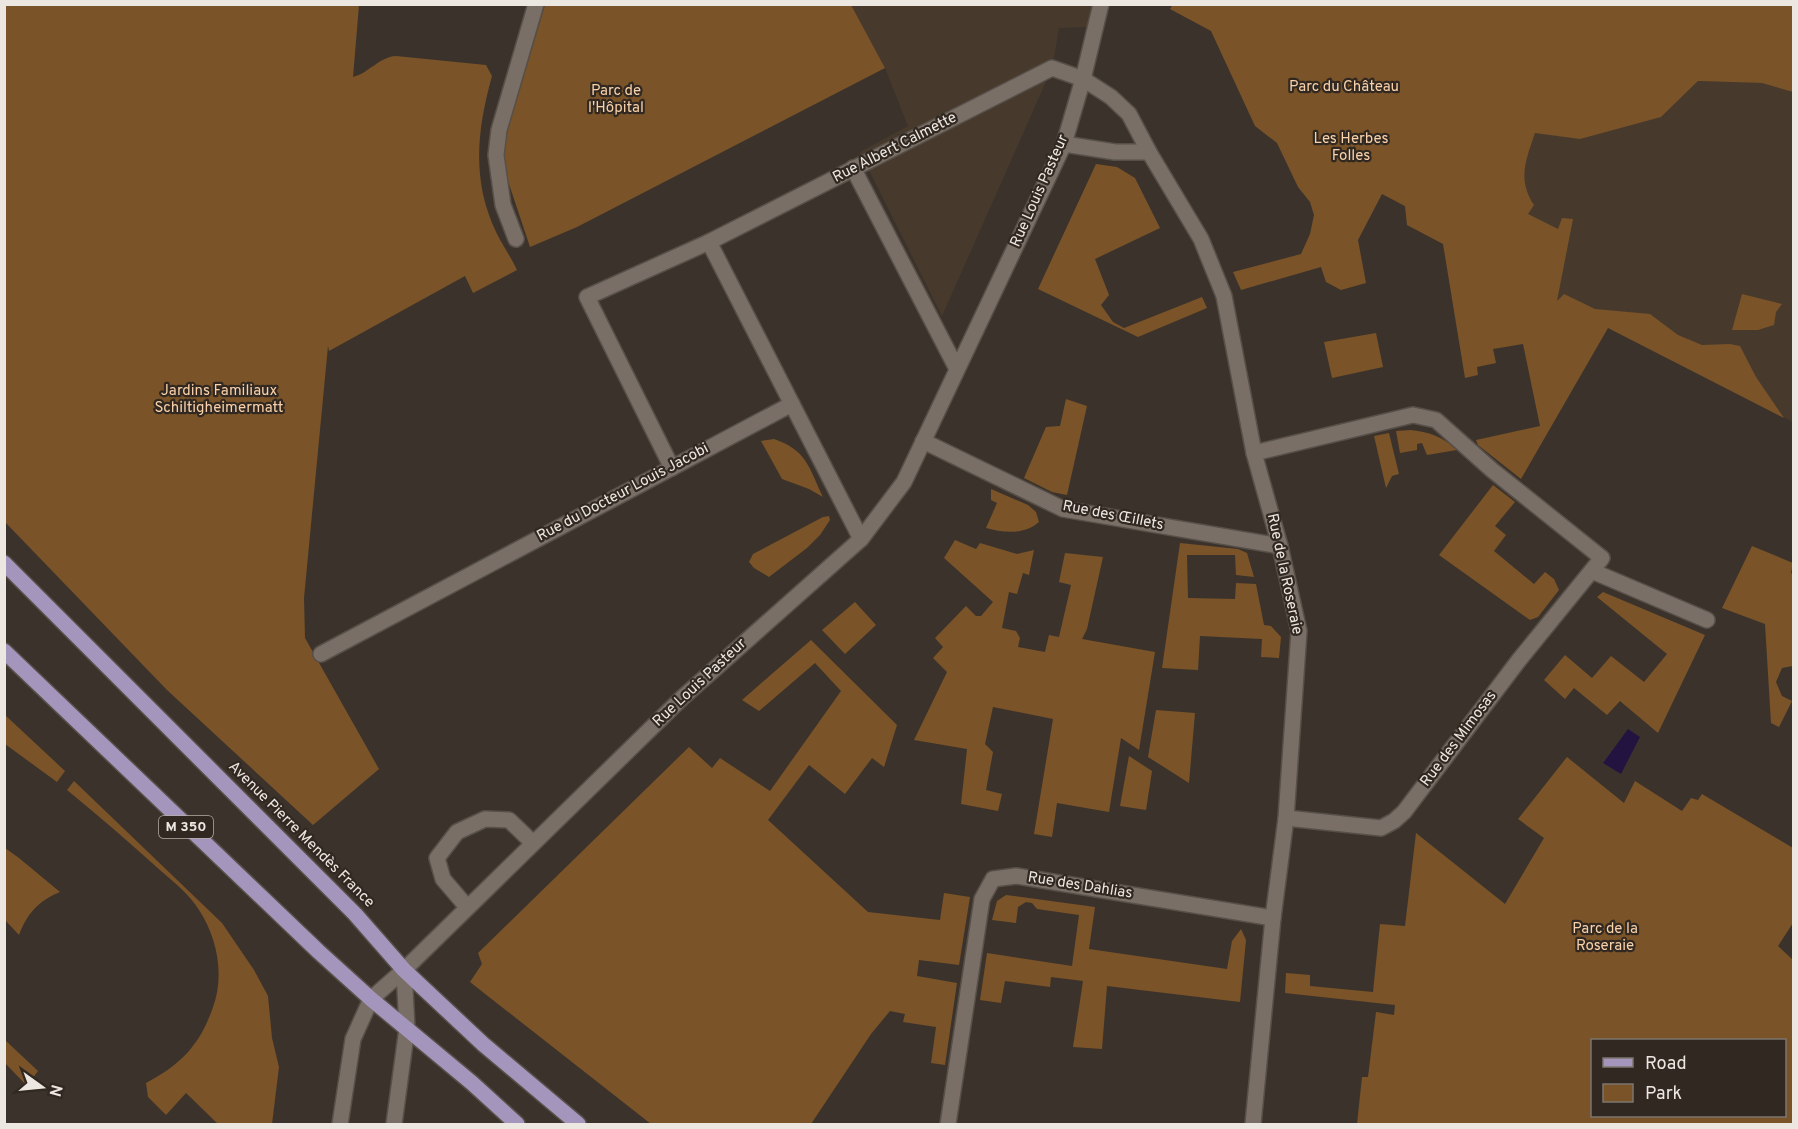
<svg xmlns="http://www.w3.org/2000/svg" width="1798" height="1129" font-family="Overpass,sans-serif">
	<rect width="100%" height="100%" fill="#3b332b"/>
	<g fill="#473a2d">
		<path d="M 545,5 L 1096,5 L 1090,27 L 1059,28 L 1052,68 L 942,316 L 860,152 L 908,126 L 885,68 L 870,41 L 508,129 Z"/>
		<path d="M 1698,81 L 1762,83 L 1793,92 L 1793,422 L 1407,225 L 1405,207 L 1382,193 L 1426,108 L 1661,117 Z"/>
	</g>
	<g fill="#7a5328" fill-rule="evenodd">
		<path d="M 1173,4 L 1793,5 L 1793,92 L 1762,83 L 1698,81 L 1661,117 L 1580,139 L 1535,133 C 1526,160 1517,179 1534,205 L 1528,214 L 1558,229 L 1562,218 L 1573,219 L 1557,301 L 1564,294 L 1595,309 L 1650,314 L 1678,335 L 1702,345 L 1730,344 L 1740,346 L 1756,377 L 1784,418 L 1608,328 L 1521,479 L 1478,445 L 1476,440 L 1540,426 L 1523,344 L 1493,349 L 1496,363 L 1477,367 L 1478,375 L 1465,378 L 1443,244 L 1407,225 L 1405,206 L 1382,194 L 1358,240 L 1366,283 L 1341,290 L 1326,282 L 1321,267 L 1241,290 L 1233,272 L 1301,254 L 1310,234 L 1314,215 L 1310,202 L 1298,187 L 1277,143 L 1255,126 L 1211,31 L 1170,9 Z"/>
		<path d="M 5,5 L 359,5 L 353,77 C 369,73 379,57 396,56 L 486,65 L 492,76 C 477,130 471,181 497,234 C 503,246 511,257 517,270 L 473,293 L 465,276 L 329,351 L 328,346 L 304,598 L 305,638 L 379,769 L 313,825 L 167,690 L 5,522 Z"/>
		<path d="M 545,5 L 851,5 L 885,68 L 577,227 L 530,247 L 504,169 L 504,149 L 508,129 Z"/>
		<path d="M 1096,164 L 1117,167 L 1135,178 L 1160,228 L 1095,259 L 1109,295 L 1101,305 L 1113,322 L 1124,328 L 1202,297 L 1207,308 L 1138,337 L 1038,289 Z"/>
		<path d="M 1742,294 L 1782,304 L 1776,312 L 1774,325 L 1758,330 L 1732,330 Z"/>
		<path d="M 1376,333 L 1383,367 L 1332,378 L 1324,342 Z"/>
		<path d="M 1066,399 L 1087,406 L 1067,495 L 1052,492 L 1024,478 L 1046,427 L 1060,426 Z"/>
		<path d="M 1411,430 C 1430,432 1443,437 1457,450 L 1427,455 L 1422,443 L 1417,444 L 1417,450 L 1400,453 L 1396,431 Z"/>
		<path d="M 1389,433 L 1399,474 L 1392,476 L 1386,488 L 1374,436 Z"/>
		<path d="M 774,439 C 807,450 809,468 823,497 L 809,489 L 782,479 L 761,441 Z"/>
		<path d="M 1493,485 L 1515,502 L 1495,526 L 1506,535 L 1494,551 L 1534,584 L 1545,572 L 1554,579 L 1559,590 L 1538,617 L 1530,620 L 1439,555 Z"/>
		<path d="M 991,489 L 1028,505 L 1036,512 L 1039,522 C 1024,535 1004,533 986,528 L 997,503 L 991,500 Z"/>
		<path d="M 829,516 L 830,520 L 820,535 L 807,548 L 769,577 L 754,568 L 749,562 L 753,554 L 823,517 Z"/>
		<path d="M 955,540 L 976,549 L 980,543 L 1017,554 L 1034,550 L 1029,575 L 1023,573 L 1017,594 L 1009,592 L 1002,628 L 1016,631 L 1020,638 L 1018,647 L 1045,652 L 1049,635 L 1059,637 L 1071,585 L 1059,582 L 1065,553 L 1103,557 L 1087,629 L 1082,639 L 1155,652 L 1139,750 L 1121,738 L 1109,812 L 1057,803 L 1052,837 L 1034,834 L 1053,719 L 993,707 L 985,744 L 993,752 L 986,790 L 1002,794 L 998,811 L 961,804 L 967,749 L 914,740 L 947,672 L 933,658 L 943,647 L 935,638 L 966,606 L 976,616 L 981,616 L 993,602 L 944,558 Z"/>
		<path d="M 1180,543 L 1238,549 L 1247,553 L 1254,577 L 1236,575 L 1235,555 L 1187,555 L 1188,598 L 1235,599 L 1236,583 L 1256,584 L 1264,625 L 1271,626 L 1281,637 L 1279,658 L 1261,657 L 1262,639 L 1200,636 L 1198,670 L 1162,668 Z"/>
		<path d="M 1752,546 L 1793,563 L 1791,573 L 1794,575 L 1793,666 L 1782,668 L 1776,682 L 1782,696 L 1792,701 L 1779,727 L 1771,723 L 1765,624 L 1722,608 Z"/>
		<path d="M 1603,592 L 1705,635 L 1658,733 L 1620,701 L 1607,715 L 1574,688 L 1565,699 L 1544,680 L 1565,655 L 1592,678 L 1611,656 L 1644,682 L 1667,654 L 1597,597 Z"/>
		<path d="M 855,602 L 876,625 L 845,654 L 822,630 Z"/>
		<path d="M 811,640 L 897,725 L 884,767 L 872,758 L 845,794 L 809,765 L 768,820 L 868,912 L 940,920 L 944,893 L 970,897 L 959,965 L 919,960 L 917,976 L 957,983 L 945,1065 L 931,1063 L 936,1027 L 903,1022 L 905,1014 L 890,1011 L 871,1034 L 811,1124 L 651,1124 L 470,982 L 482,964 L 478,953 L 689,747 L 712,768 L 720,758 L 770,791 L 841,691 L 815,663 L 759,711 L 742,700 Z"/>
		<path d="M 1156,710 L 1195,713 L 1189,783 L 1148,757 Z"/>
		<path d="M 4,714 L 65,771 L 57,782 L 5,744 Z"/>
		<path d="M 1129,756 L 1152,771 L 1146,810 L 1120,806 Z"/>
		<path d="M 1567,757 L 1624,803 L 1635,781 L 1682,811 L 1691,798 L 1698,800 L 1702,794 L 1793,848 L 1793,923 L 1778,946 L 1793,960 L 1793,1124 L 1357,1124 L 1362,1077 L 1368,1077 L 1376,1012 L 1394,1015 L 1395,1005 L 1285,993 L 1286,973 L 1310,975 L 1310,986 L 1373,992 L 1380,924 L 1405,926 L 1416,833 L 1505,904 L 1544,838 L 1518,819 ZM 1592,1040 L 1784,1040 L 1784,1116 L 1592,1116 Z"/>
		<path d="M 74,781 L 222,923 L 254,970 L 268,996 L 272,1038 L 279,1067 L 272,1124 L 218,1124 L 186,1093 L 166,1115 L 148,1097 L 146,1083 C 180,1065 199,1046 212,1010 C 225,977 218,939 199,910 C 190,895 174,882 161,871 C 130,843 99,816 67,790 Z"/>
		<path d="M 5,848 L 19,858 L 60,892 C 38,901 27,914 19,935 L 5,920 Z"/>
		<path d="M 1006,895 L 1095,907 L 1089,949 L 1227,969 L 1232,941 L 1241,929 L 1246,940 L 1240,1002 L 1107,986 L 1102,1049 L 1073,1047 L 1083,981 L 1051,977 L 1050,987 L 1005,981 L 1001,1003 L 980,1000 L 987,953 L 1072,966 L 1079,915 L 1037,909 L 1032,903 L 1026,902 L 1018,907 L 1016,923 L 992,920 L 997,901 Z"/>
		<path d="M 5,1040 L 38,1071 L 27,1086 L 5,1063 Z"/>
	</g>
	<path fill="#231341" d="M 1628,729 L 1640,737 L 1621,774 L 1603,763 Z"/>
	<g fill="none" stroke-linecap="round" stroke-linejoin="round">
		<defs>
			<g id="minor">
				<path d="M 1064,144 L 1115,152 L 1149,152"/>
				<path d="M 853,168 L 957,369"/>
				<path d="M 516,239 L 503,205 L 496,155 L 499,130 L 536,4"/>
				<path d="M 709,242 L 1052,68 L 1083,79 L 1111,97 L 1129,114 L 1149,152 L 1201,239 L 1224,296 L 1254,453 L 1280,546 L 1299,631 L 1286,818 L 1273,918 L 1253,1124"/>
				<path d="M 923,441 L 1063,509 L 1280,546"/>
				<path d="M 1254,453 L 1413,415 L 1436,420 L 1492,470 L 1602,558 L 1519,660 L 1404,812 L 1394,821 L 1381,828 L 1286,818"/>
				<path d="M 672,468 L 587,297 L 709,242 L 861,539"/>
				<path d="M 1592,571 L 1707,620"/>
				<path d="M 321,654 L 792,404"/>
				<path d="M 467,907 L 443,879 L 437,858 L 457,832 L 485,819 L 509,820 L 533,843"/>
				<path d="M 948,1124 L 982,899 L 993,879 L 1016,876 L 1273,918"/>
			</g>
			<path id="tertiary" d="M 404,970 L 682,698 L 861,539 L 904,482 L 1064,144 L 1083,79 L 1101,4"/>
			<g id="secondary">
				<path d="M 340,1124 L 353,1039 L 371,999 L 404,970"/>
				<path d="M 394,1124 L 407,1028 L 404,970"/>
			</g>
			<g id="primary">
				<path d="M 4,563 L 355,914 L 404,970 L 483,1044 L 578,1124"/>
				<path d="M 4,651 L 319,952 L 371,999 L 472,1083 L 517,1124"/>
			</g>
		</defs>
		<use href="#minor" stroke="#575049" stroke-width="18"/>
		<use href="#tertiary" stroke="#575049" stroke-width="18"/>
		<use href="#secondary" stroke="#575049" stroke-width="18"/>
		<use href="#primary" stroke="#575049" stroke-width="18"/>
		<use href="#minor" stroke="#796f66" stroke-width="15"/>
		<use href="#tertiary" stroke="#796f66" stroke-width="15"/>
		<use href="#secondary" stroke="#796f66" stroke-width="15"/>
		<use href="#primary" stroke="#a495bd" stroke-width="15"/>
	</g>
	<g text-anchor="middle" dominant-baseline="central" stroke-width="4.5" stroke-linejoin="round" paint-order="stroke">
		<rect fill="#312921" stroke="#b5aea8" stroke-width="1.5" x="159" y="816" width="54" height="22" rx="4.5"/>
		<g font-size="14" font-weight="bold" fill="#ede7e2">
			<text x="186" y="827">M 350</text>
		</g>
		<g font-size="15" fill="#f9d1aa" stroke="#312921">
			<text x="1344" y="87">Parc du Château</text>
			<text x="616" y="91">Parc de<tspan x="616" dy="17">l'Hôpital</tspan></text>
			<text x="1351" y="139">Les Herbes<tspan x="1351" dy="17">Folles</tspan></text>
			<text x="219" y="391">Jardins Familiaux<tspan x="219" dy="17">Schiltigheimermatt</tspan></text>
			<text x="1605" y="929">Parc de la<tspan x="1605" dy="17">Roseraie</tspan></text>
		</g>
		<g font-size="15" fill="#ede7e2" stroke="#312921">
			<text transform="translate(895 148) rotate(-27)">Rue Albert Calmette</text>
			<text transform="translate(1040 191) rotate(-66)">Rue Louis Pasteur</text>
			<text transform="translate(623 493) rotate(-28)">Rue du Docteur Louis Jacobi</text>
			<text transform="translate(1113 516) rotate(11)">Rue des Œillets</text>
			<text transform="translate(1284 574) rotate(78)">Rue de la Roseraie</text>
			<text transform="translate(700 683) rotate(-43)">Rue Louis Pasteur</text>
			<text transform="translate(1459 739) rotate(-53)">Rue des Mimosas</text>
			<text transform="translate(301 835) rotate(45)">Avenue Pierre Mendès France</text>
			<text transform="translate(1080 886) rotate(9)">Rue des Dahlias</text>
		</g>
	</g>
	<rect width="1798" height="1129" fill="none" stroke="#ede7e2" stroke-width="12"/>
	<rect x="1591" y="1039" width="195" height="78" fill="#312921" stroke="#7c756e" stroke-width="1.5"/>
	<rect x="1603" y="1058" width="30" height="9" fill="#a495bd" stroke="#7c756e" stroke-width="1.5"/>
	<text x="1645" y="1069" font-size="18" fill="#ede7e2">Road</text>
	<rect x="1603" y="1084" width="30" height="18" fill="#7a5328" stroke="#7c756e" stroke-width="1.5"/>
	<text x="1645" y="1099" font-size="18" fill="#ede7e2">Park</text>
	<g transform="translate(42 1087) rotate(105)" stroke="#312921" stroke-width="4.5" paint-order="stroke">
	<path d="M0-4.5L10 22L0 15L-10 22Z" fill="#ede7e2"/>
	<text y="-9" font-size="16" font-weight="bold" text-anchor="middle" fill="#ede7e2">N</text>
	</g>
</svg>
